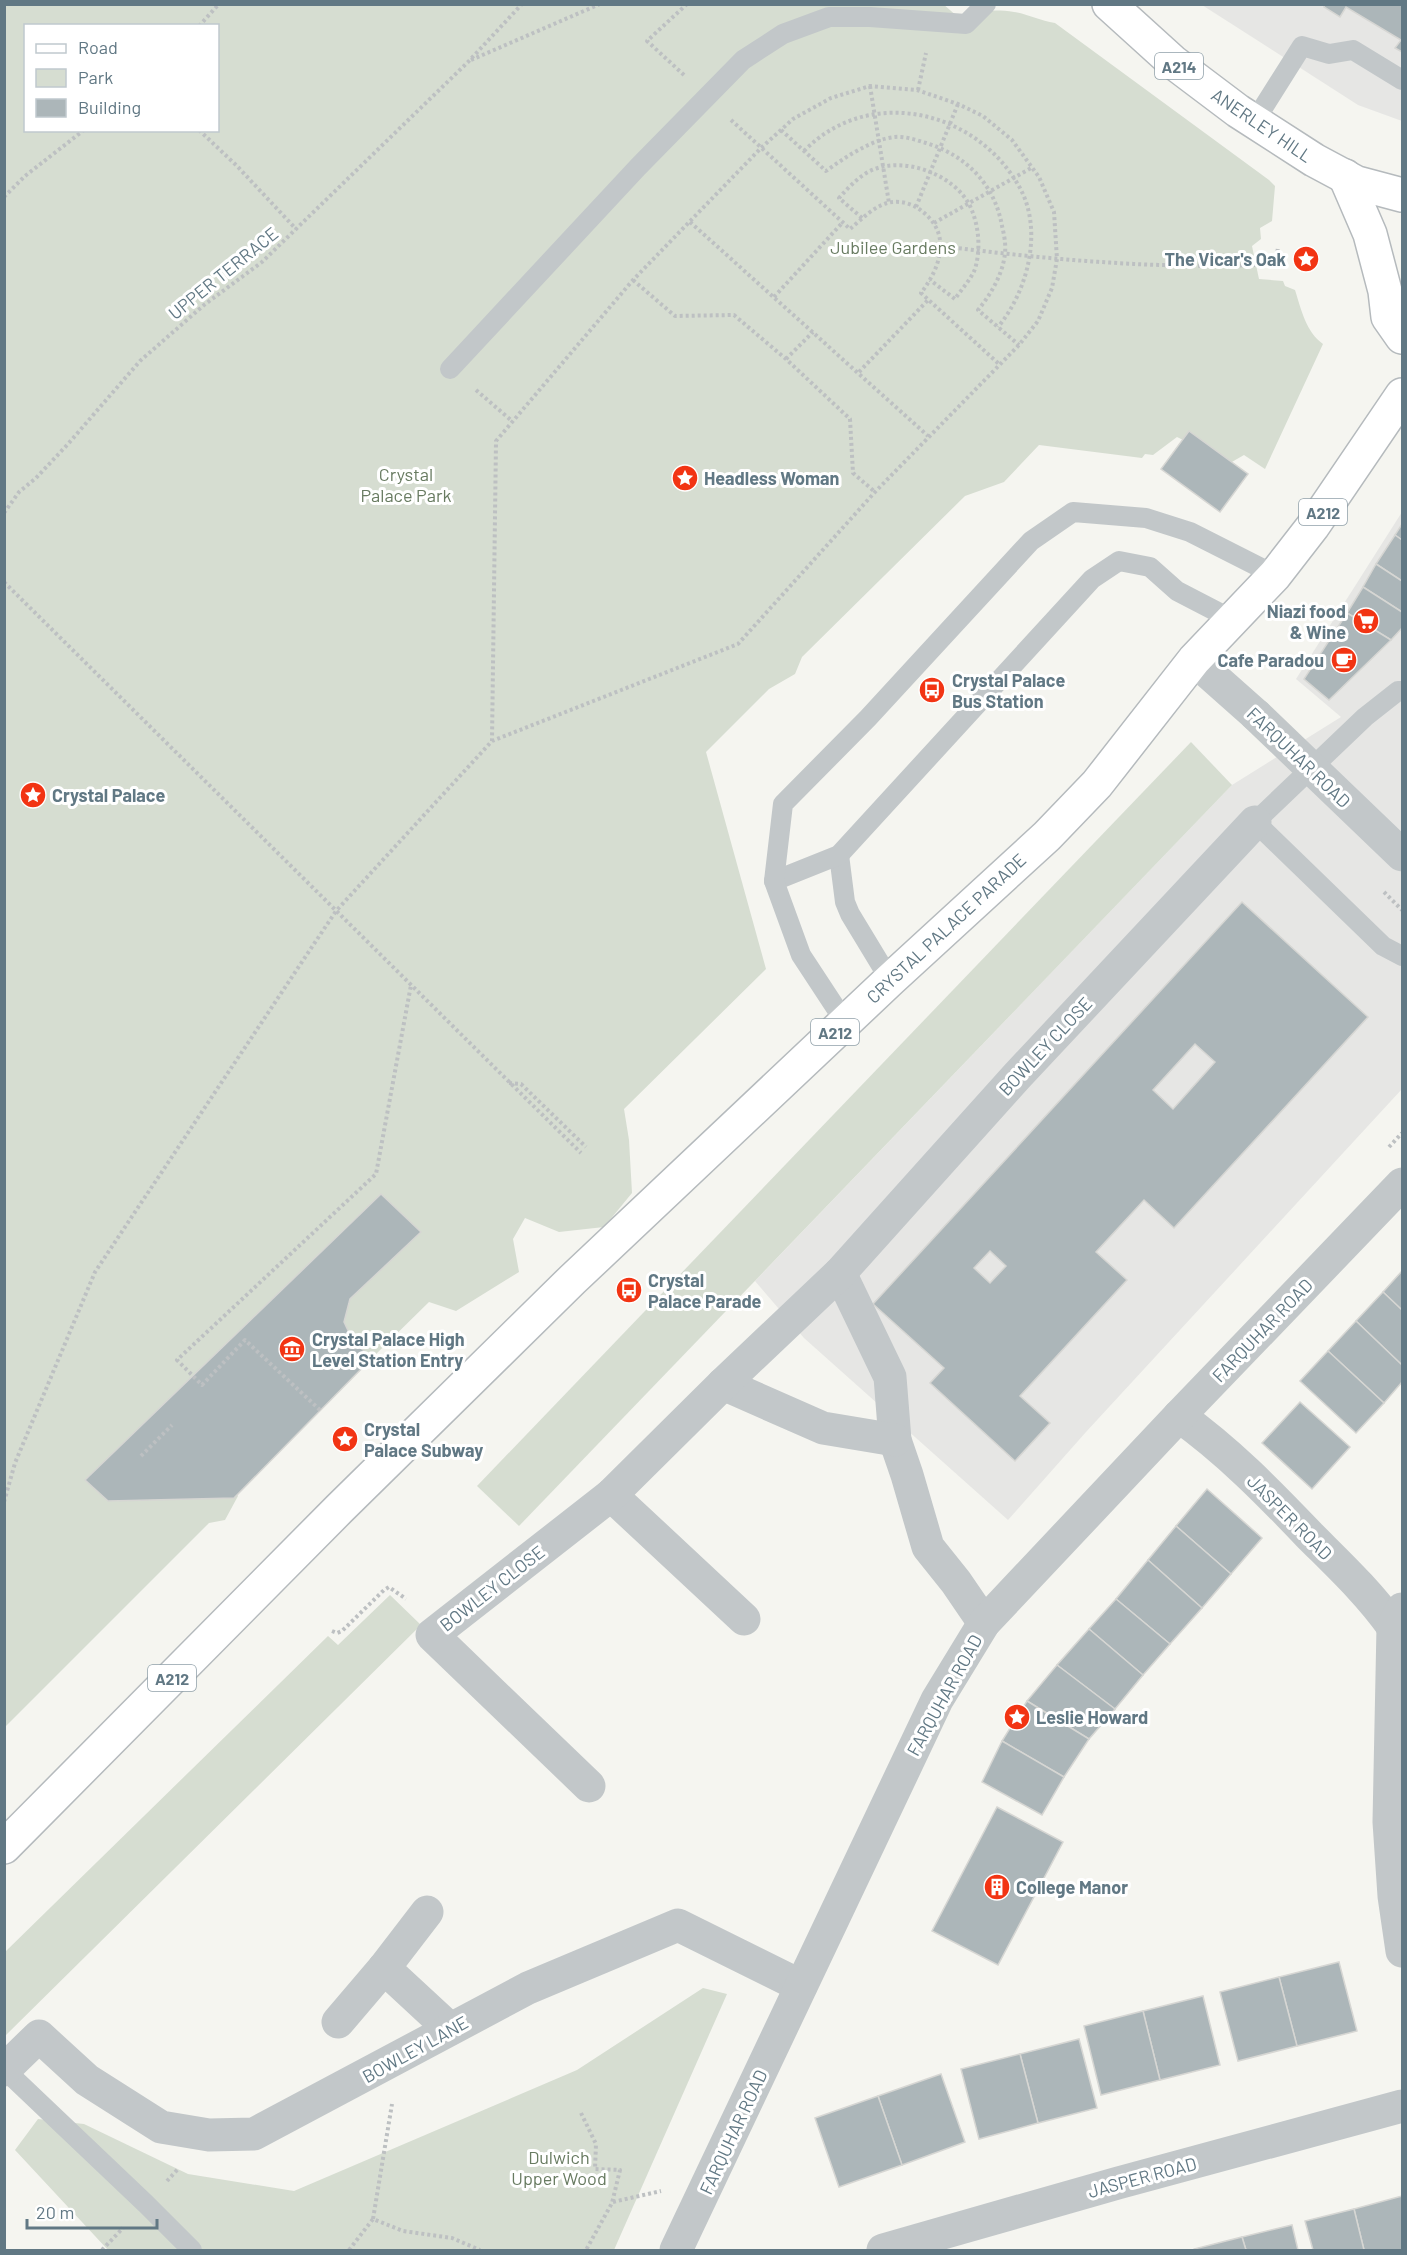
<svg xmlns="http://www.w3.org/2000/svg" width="1407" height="2255" font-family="Barlow,sans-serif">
	<rect width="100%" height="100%" fill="#f5f5f0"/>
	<g fill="#e6e6e4">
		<path d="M 1202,5 L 1402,5 L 1402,121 L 1358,105 Z"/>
		<path d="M 1402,512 L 1402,1089 L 1086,1432 L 1008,1520 L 804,1338 L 755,1281 L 1232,785 L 1341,717 L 1296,679 Z"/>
	</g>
	<g fill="#d6ddd1" fill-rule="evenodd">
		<path d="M 943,4 L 958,17 C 976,11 994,9 1014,12 C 1028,14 1040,21 1055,23 L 1269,180 L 1275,186 L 1272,221 L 1260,228 L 1261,239 L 1252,246 L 1259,279 L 1283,281 L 1285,286 L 1295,290 C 1301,309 1306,332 1323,344 L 1265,469 L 1244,455 L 1230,463 L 1177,437 L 1153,455 L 1145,454 L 1142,458 L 1039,445 L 1004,482 L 965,496 L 802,657 L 795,674 L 769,689 L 706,752 L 766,969 L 624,1109 L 629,1140 L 632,1193 L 604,1227 L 559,1232 L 525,1218 L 513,1239 L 519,1272 L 456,1311 L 429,1302 L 372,1358 L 353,1341 L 344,1322 L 350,1299 L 372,1278 L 357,1258 L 367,1207 L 143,1424 L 224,1477 L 238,1496 L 225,1520 L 209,1523 L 5,1727 L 5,5 ZM 26,26 L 218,26 L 218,130 L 26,130 Z"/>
		<path d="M 1191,742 L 1232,785 L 519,1526 L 477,1486 Z"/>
		<path d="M 390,1595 L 421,1625 L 5,2036 L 5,1952 L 328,1636 L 338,1645 Z"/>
		<path d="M 703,1988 L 727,1994 L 614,2250 L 108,2250 L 15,2150 L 38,2119 L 84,2124 L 188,2174 L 294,2191 L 577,2070 Z"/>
	</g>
	<g fill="#acb6b9" stroke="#d6d6d3" stroke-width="1.5" fill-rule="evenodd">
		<path d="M 1325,4 L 1402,4 L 1402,52 L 1395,48 L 1401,40 L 1346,7 L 1340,17 L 1324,7 Z"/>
		<path d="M 1189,431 L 1248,474 L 1220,512 L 1161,469 Z"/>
		<path d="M 1402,524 L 1402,540 L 1395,535 Z"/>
		<path d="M 1395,535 L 1402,540 L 1402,581 L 1376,564 Z"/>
		<path d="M 1376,564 L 1402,581 L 1402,612 L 1363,587 Z"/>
		<path d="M 1363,587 L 1402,612 L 1402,628 L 1391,640 L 1347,613 Z"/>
		<path d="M 1347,613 L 1391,640 L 1329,700 L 1304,679 Z"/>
		<path d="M 1242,902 L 1368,1017 L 1174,1228 L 1144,1200 L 1096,1252 L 1127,1280 L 1020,1396 L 1050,1423 L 1015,1461 L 930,1383 L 944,1368 L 873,1304 ZM 1195,1044 L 1215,1062 L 1173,1109 L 1153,1090 ZM 990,1251 L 1006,1266 L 990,1283 L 974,1268 Z"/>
		<path d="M 381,1194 L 421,1232 L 350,1299 L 344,1322 L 353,1341 L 372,1358 L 234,1498 L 108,1501 L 85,1480 Z"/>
		<path d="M 1402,1271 L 1402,1310 L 1383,1292 Z"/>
		<path d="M 1383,1292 L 1402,1310 L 1402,1365 L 1356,1321 Z"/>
		<path d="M 1356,1321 L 1402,1365 L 1402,1382 L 1384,1403 L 1328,1351 Z"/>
		<path d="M 1328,1351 L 1384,1403 L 1356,1433 L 1300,1381 Z"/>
		<path d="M 1300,1402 L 1350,1447 L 1312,1489 L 1262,1443 Z"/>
		<path d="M 1207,1489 L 1262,1538 L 1231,1574 L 1176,1526 Z"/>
		<path d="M 1176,1526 L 1231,1574 L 1202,1608 L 1148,1560 Z"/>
		<path d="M 1148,1560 L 1202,1608 L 1170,1644 L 1116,1599 Z"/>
		<path d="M 1116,1599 L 1170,1644 L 1143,1675 L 1089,1629 Z"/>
		<path d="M 1089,1629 L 1143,1675 L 1115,1709 L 1057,1665 Z"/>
		<path d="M 1057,1665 L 1115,1709 L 1089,1739 L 1027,1701 Z"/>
		<path d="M 1027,1701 L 1089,1739 L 1064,1777 L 1002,1741 Z"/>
		<path d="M 1002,1741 L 1064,1777 L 1042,1815 L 982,1782 Z"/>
		<path d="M 997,1807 L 1063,1842 L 998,1965 L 932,1931 Z"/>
		<path d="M 1339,1962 L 1357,2031 L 1297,2046 L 1279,1977 Z"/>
		<path d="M 1279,1977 L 1297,2046 L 1238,2061 L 1220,1992 Z"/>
		<path d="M 1203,1996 L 1220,2065 L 1160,2080 L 1143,2011 Z"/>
		<path d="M 1143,2011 L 1160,2080 L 1101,2095 L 1084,2026 Z"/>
		<path d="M 1079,2039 L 1097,2108 L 1038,2123 L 1020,2054 Z"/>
		<path d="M 1020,2054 L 1038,2123 L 979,2139 L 961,2069 Z"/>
		<path d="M 941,2074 L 965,2142 L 902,2165 L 878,2096 Z"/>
		<path d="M 878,2096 L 902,2165 L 839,2187 L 815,2118 Z"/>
		<path d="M 1402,2196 L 1402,2250 L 1364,2250 L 1354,2209 Z"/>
		<path d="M 1354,2209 L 1364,2250 L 1313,2250 L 1305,2221 Z"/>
		<path d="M 1292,2225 L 1298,2250 L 1246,2250 L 1242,2237 Z"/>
		<path d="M 1242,2237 L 1246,2250 L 1194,2250 L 1194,2249 Z"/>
	</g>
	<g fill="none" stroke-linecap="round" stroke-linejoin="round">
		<defs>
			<g id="primary">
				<path d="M 1109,4 L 1173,62 L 1238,111 L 1314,160 L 1357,183 L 1402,195"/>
				<path d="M 1345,176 L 1370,234 L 1385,291 L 1388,317 L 1402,337"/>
				<path d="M 4,1847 L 339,1509 L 572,1280 L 890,980 L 1047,836 L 1097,784 L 1194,660 L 1275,575 L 1313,526 L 1402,395"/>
			</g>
		</defs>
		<use href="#primary" stroke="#b5babd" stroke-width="36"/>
		<g stroke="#bdc0c2" stroke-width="4" stroke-dasharray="3 3" stroke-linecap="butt">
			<path d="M 199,26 L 219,4"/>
			<path d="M 471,60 L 600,4"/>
			<path d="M 684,75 L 647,41 L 687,4"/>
			<path d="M 870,86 L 889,203"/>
			<path d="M 918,90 L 926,53"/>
			<path d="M 731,120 L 850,229 C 862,219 877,203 893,202 C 904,201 915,205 923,212 C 952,235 940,268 921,293 L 999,364"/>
			<path d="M 199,130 L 237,166 L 296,229"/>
			<path d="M 781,130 L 826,171 C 844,158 872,139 895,137 C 905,136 916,140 926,143 C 966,155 995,185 1002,226 C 1004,234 1006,244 1005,253 C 1003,274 991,294 978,310 L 1019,345"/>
			<path d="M 804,151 C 869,84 979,110 1021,190 C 1043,233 1027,292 998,327"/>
			<path d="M 4,197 L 25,176 L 84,130"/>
			<path d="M 916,207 L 958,104"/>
			<path d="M 862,218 L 839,198 C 848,188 858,177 870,171 C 903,155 954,174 970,206 C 979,225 981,249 975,269 C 971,279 961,290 955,299 L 930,280"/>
			<path d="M 690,222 L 928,436"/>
			<path d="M 934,223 L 1033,167"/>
			<path d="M 941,246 C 1052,260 1164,270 1276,264 L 1278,247"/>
			<path d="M 633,280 L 675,316 L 734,315 L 786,359 L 850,419 L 853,473 L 875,492"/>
			<path d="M 774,297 L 843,222"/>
			<path d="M 786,359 L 813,332"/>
			<path d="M 859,372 L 928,300"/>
			<path d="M 476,390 L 512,421"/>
			<path d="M 4,513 L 19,492 L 36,478 L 68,444 L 140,361 L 204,305 L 262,262 L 468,62 L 522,4"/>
			<path d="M 4,582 L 581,1153"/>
			<path d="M 509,1083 L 521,1084 L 586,1147"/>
			<path d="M 1389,1147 L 1402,1133"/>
			<path d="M 320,1410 L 245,1340 L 202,1385 L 177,1360 L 376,1174 L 411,985"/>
			<path d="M 141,1456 L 172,1425"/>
			<path d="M 4,1502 L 15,1463 L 95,1272 L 336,911 L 492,741 L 496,441 L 633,280 L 761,148 L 793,119 L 831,98 L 870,86 L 917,90 L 958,104 L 983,116 L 1012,140 L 1039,177 L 1054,212 L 1057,259 L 1052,288 L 1038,321 L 1019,345 L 875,492 L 738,644 L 492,741"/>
			<path d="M 332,1631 L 337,1633 L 342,1631 L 384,1590 L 389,1587 L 406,1599"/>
			<path d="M 581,2113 L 596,2144 L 595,2169 L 620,2170 L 612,2203 L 586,2250"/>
			<path d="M 167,2181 L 178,2169"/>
			<path d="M 613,2202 L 661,2191"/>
			<path d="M 373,2219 L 392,2104"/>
			<path d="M 102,2250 L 123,2228"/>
			<path d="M 349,2250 L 373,2219 L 403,2231 L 452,2238 L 480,2250"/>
		</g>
		<g stroke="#c2c7c9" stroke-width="20">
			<path d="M 1254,122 L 1302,46 L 1329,54 L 1353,50 L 1402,80"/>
			<path d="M 450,369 L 638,167 L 743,60 L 783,34 L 829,17 L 870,17 L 966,24 L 986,4"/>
			<path d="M 1402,691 L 1398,691 L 1365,717 L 1255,822 L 1383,946 L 1402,956"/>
			<path d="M 839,855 L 845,902 L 850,914 L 890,980"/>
			<path d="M 774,881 L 839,855 L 1092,579 L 1119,561 L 1150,567 L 1177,591 L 1231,619"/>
			<path d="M 845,1022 L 801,955 L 774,881 L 783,804 L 868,718 L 1031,541 L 1073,512 L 1146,518 L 1190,532 L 1275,575"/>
			<path d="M 5,2070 L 146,2204 L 192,2250"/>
		</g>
		<g stroke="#c2c7c9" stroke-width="33">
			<path d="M 840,1273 L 890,1377 L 895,1440 L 907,1475 L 928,1547 L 956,1582 L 984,1623"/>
			<path d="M 723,1384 L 823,1428 L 895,1440"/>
			<path d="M 1179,1416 C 1227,1450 1269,1493 1310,1536 C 1339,1565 1369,1593 1393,1627"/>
			<path d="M 611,1495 L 744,1619"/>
			<path d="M 1402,1609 L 1393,1627 L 1389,1822 L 1394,1896 L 1402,1951"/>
			<path d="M 589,1786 L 432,1635 L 611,1495 L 723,1384 L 840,1273 L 1017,1076 L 1255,822"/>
			<path d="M 384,1968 L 450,2029"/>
			<path d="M 338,2022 L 384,1968 L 427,1912"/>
			<path d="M 4,2070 L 39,2036 L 87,2080 L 161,2127 L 209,2135 L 254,2134 L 528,1988 L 678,1925 L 801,1986"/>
			<path d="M 883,2250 L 1118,2183 L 1402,2106"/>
		</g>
		<g stroke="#c2c7c9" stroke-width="33">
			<path d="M 1194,660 L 1256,715"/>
			<path d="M 676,2250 L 937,1700 L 984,1623 L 1179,1416 L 1402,1184"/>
		</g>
		<use href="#primary" stroke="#fff" stroke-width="33"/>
		<path stroke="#bdc0c2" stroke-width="4" stroke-dasharray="3 3" stroke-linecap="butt" d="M 1384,892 L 1402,910"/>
		<path stroke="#c2c7c9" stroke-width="33" d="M 1256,715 L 1402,855"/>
	</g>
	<defs>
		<symbol id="sight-disc" viewBox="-11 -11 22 22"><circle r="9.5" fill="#f23413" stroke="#fff"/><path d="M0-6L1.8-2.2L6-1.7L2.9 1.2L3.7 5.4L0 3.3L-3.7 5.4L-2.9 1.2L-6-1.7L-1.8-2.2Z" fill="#fff"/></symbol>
		<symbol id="supermarket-disc" viewBox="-11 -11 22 22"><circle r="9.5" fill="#f23413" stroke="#fff"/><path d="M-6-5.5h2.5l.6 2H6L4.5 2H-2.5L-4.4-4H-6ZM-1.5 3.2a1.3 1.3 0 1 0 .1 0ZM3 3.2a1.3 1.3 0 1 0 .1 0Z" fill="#fff"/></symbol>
		<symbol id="cafe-disc" viewBox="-11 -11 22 22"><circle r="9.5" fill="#f23413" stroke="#fff"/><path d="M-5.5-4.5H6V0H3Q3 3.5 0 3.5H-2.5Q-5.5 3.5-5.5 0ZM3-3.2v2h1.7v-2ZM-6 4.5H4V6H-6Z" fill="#fff"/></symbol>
		<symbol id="bus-disc" viewBox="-11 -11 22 22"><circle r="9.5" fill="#f23413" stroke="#fff"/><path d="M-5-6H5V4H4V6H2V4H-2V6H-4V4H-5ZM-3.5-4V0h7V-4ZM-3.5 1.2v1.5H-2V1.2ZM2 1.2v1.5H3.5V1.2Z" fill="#fff"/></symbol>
		<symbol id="museum-disc" viewBox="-11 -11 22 22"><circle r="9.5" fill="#f23413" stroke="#fff"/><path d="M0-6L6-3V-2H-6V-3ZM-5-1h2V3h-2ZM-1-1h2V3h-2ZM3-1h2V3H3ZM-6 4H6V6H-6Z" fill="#fff"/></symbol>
		<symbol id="building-disc" viewBox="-11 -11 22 22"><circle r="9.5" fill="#f23413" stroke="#fff"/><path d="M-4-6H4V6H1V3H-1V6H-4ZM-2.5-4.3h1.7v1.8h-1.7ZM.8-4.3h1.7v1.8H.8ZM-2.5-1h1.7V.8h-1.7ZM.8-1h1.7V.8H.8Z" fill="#fff"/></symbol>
	</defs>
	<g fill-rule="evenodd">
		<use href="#sight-disc" x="1291" y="244" width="30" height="30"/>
		<use href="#sight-disc" x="670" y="463" width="30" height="30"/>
		<use href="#supermarket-disc" x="1351" y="606" width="30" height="30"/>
		<use href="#cafe-disc" x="1329" y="645" width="30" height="30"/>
		<use href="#bus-disc" x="917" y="675" width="30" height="30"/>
		<use href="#sight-disc" x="18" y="780" width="30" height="30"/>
		<use href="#bus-disc" x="614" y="1275" width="30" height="30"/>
		<use href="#museum-disc" x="277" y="1334" width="30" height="30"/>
		<use href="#sight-disc" x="330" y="1424" width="30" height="30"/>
		<use href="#sight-disc" x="1002" y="1702" width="30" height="30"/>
		<use href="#building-disc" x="982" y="1872" width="30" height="30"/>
	</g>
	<g text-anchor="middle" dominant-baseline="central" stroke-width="6" stroke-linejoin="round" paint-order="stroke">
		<g fill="#fff" stroke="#90a0a9" stroke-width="1.5">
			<rect x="1155" y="53" width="48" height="26" rx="4.5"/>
			<rect x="1299" y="499" width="48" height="26" rx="4.5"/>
			<rect x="811" y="1019" width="48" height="26" rx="4.5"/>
			<rect x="148" y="1665" width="48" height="26" rx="4.5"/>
		</g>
		<g font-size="16" font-weight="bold" fill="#617884">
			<text x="1179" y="66">A214</text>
			<text x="1323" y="512">A212</text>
			<text x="835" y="1032">A212</text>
			<text x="172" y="1678">A212</text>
		</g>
		<g font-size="18" fill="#617884" stroke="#fff">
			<text transform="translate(1262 125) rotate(34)">ANERLEY HILL</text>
			<text transform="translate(223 273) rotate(-39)">UPPER TERRACE</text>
			<text transform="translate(1299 757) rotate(44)">FARQUHAR ROAD</text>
			<text transform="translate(946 928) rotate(-43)">CRYSTAL PALACE PARADE</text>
			<text transform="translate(1045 1046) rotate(-47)">BOWLEY CLOSE</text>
			<text transform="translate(1262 1330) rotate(-46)">FARQUHAR ROAD</text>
			<text transform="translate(1290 1517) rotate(45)">JASPER ROAD</text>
			<text transform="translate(492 1588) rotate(-38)">BOWLEY CLOSE</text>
			<text transform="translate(944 1695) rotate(-61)">FARQUHAR ROAD</text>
			<text transform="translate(415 2049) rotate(-29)">BOWLEY LANE</text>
			<text transform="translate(733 2132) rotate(-65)">FARQUHAR ROAD</text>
			<text transform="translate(1142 2177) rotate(-15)">JASPER ROAD</text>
		</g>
		<g font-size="18" fill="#687b61" stroke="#fff">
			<text x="893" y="247">Jubilee Gardens</text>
			<text x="406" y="474">Crystal<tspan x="406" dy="21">Palace Park</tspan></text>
			<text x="559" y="2157">Dulwich<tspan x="559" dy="21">Upper Wood</tspan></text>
		</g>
		<g font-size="18" font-weight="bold" fill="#617884" stroke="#fff" text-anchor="start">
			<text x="1286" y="259" text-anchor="end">The Vicar's Oak</text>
			<text x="704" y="478">Headless Woman</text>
			<text x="1346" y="611" text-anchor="end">Niazi food<tspan x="1346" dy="21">&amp; Wine</tspan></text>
			<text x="1324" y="660" text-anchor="end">Cafe Paradou</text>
			<text x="952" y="680">Crystal Palace<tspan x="952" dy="21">Bus Station</tspan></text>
			<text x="52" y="795">Crystal Palace</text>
			<text x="648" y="1280">Crystal<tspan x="648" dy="21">Palace Parade</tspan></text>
			<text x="312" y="1339">Crystal Palace High<tspan x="312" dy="21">Level Station Entry</tspan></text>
			<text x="364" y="1429">Crystal<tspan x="364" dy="21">Palace Subway</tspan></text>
			<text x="1036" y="1717">Leslie Howard</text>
			<text x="1016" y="1887">College Manor</text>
		</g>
	</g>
	<rect width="1407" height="2255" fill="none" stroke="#617884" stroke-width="12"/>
	<rect x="24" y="24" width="195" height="108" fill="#ffffff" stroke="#c0c9ce" stroke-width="1.5"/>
	<rect x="36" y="44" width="30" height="9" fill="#ffffff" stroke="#c0c9ce" stroke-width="1.5"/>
	<text x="78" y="54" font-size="18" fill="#617884">Road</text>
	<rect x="36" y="69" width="30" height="18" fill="#d6ddd1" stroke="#c0c9ce" stroke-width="1.5"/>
	<text x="78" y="84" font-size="18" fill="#617884">Park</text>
	<rect x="36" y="99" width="30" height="18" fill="#acb6b9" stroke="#c0c9ce" stroke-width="1.5"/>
	<text x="78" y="114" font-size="18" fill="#617884">Building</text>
	<path d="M27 2219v9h130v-9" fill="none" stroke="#617884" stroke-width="3"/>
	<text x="36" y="2219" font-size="18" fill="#617884" stroke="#ffffff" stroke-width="4.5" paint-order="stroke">20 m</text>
</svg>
